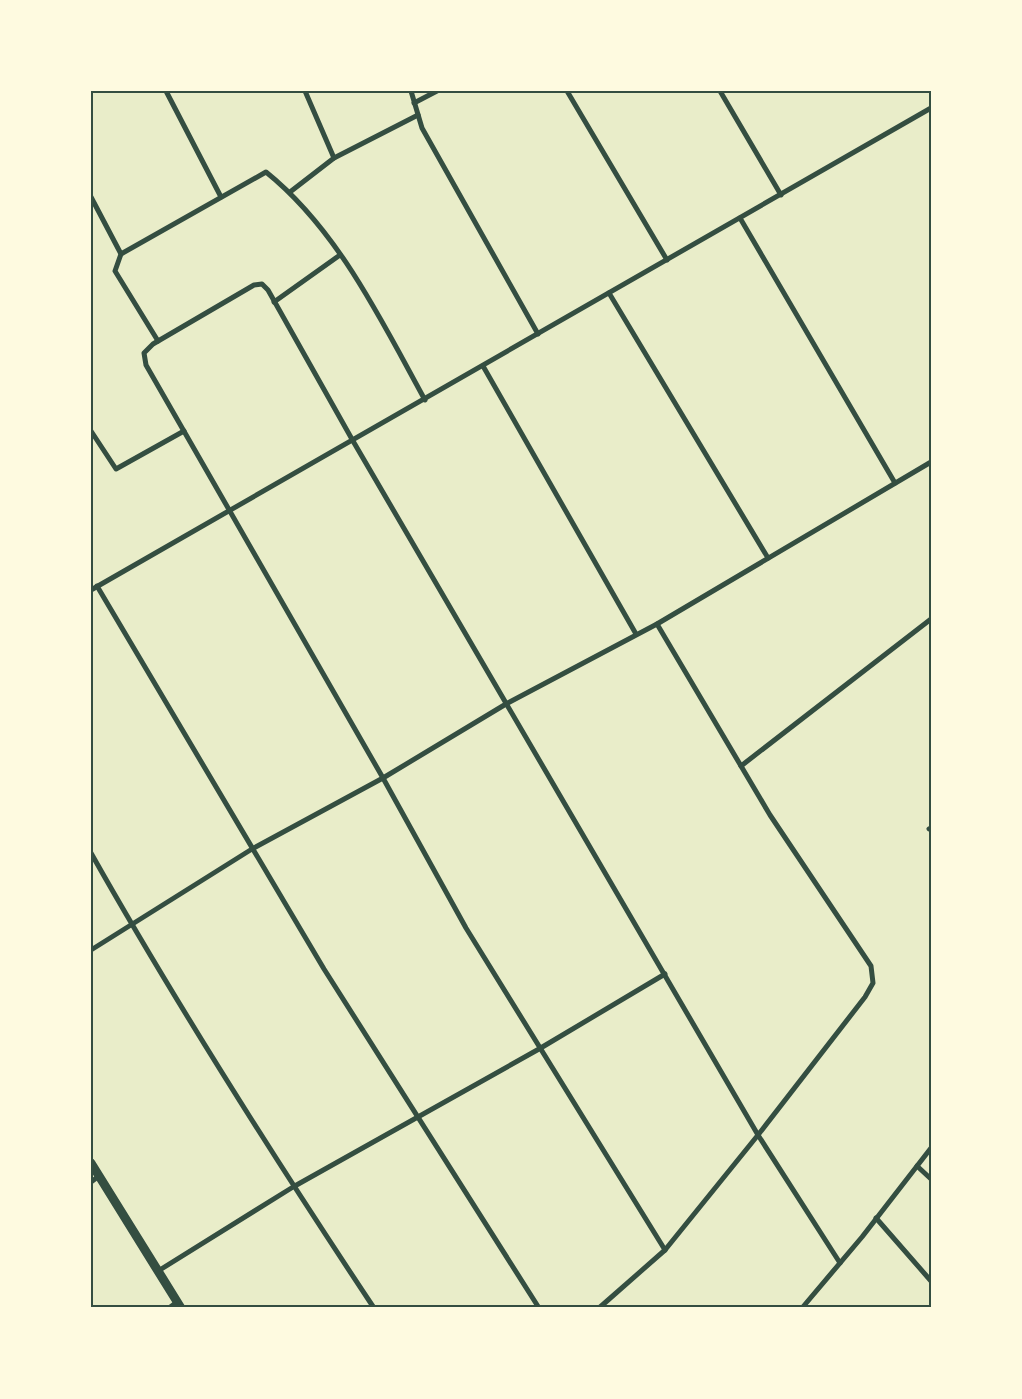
<svg xmlns="http://www.w3.org/2000/svg" width="1022" height="1399" font-family="'Golos Text',sans-serif">
	<rect width="100%" height="100%" fill="#e9edc9"/>
	<g fill="none" stroke-linecap="round" stroke-linejoin="round">
		<g stroke="#344e41" stroke-width="5">
			<path d="M 166,91 L 221,197"/>
			<path d="M 305,91 L 334,158"/>
			<path d="M 411,91 L 422,128 L 538,334"/>
			<path d="M 567,91 L 667,260"/>
			<path d="M 720,91 L 781,195"/>
			<path d="M 414,103 L 437,91"/>
			<path d="M 290,192 L 334,158 L 418,115"/>
			<path d="M 91,197 L 121,254 L 115,271 L 158,341"/>
			<path d="M 740,218 L 895,483"/>
			<path d="M 121,254 L 266,172 C 338,230 381,320 425,400"/>
			<path d="M 609,293 L 768,558"/>
			<path d="M 274,302 L 340,255"/>
			<path d="M 483,366 L 636,634"/>
			<path d="M 91,431 L 116,469 L 184,431"/>
			<path d="M 97,586 L 324,969 L 539,1308"/>
			<path d="M 91,590 L 931,108"/>
			<path d="M 741,766 L 931,619"/>
			<path d="M 929,829 L 931,828"/>
			<path d="M 91,853 C 179,1009 275,1159 374,1308"/>
			<path d="M 91,950 L 252,849 L 383,778 L 506,704 L 657,624 L 931,462"/>
			<path d="M 917,1166 L 931,1179"/>
			<path d="M 91,1182 L 99,1176"/>
			<path d="M 876,1218 L 931,1281"/>
			<path d="M 665,1250 L 466,928 L 383,778 L 146,365 L 144,353 L 153,344 L 254,285 L 262,284 L 268,290 L 353,441 L 758,1135 L 840,1263"/>
			<path d="M 158,1271 L 293,1187 L 539,1049 L 665,974"/>
			<path d="M 169,1308 L 177,1302"/>
			<path d="M 599,1308 L 665,1250 L 758,1135 L 865,997 L 873,983 L 871,966 L 770,815 L 657,624"/>
			<path d="M 802,1308 L 862,1237 L 931,1148"/>
		</g>
		<path stroke="#344e41" stroke-width="9" d="M 91,1163 L 181,1308"/>
	</g>
	<rect width="1022" height="1399" fill="none" stroke="#fefae0" stroke-width="185"/>
	<rect x="92" y="92" width="838" height="1214" fill="none" stroke="#344e41" stroke-width="2"/>
</svg>
